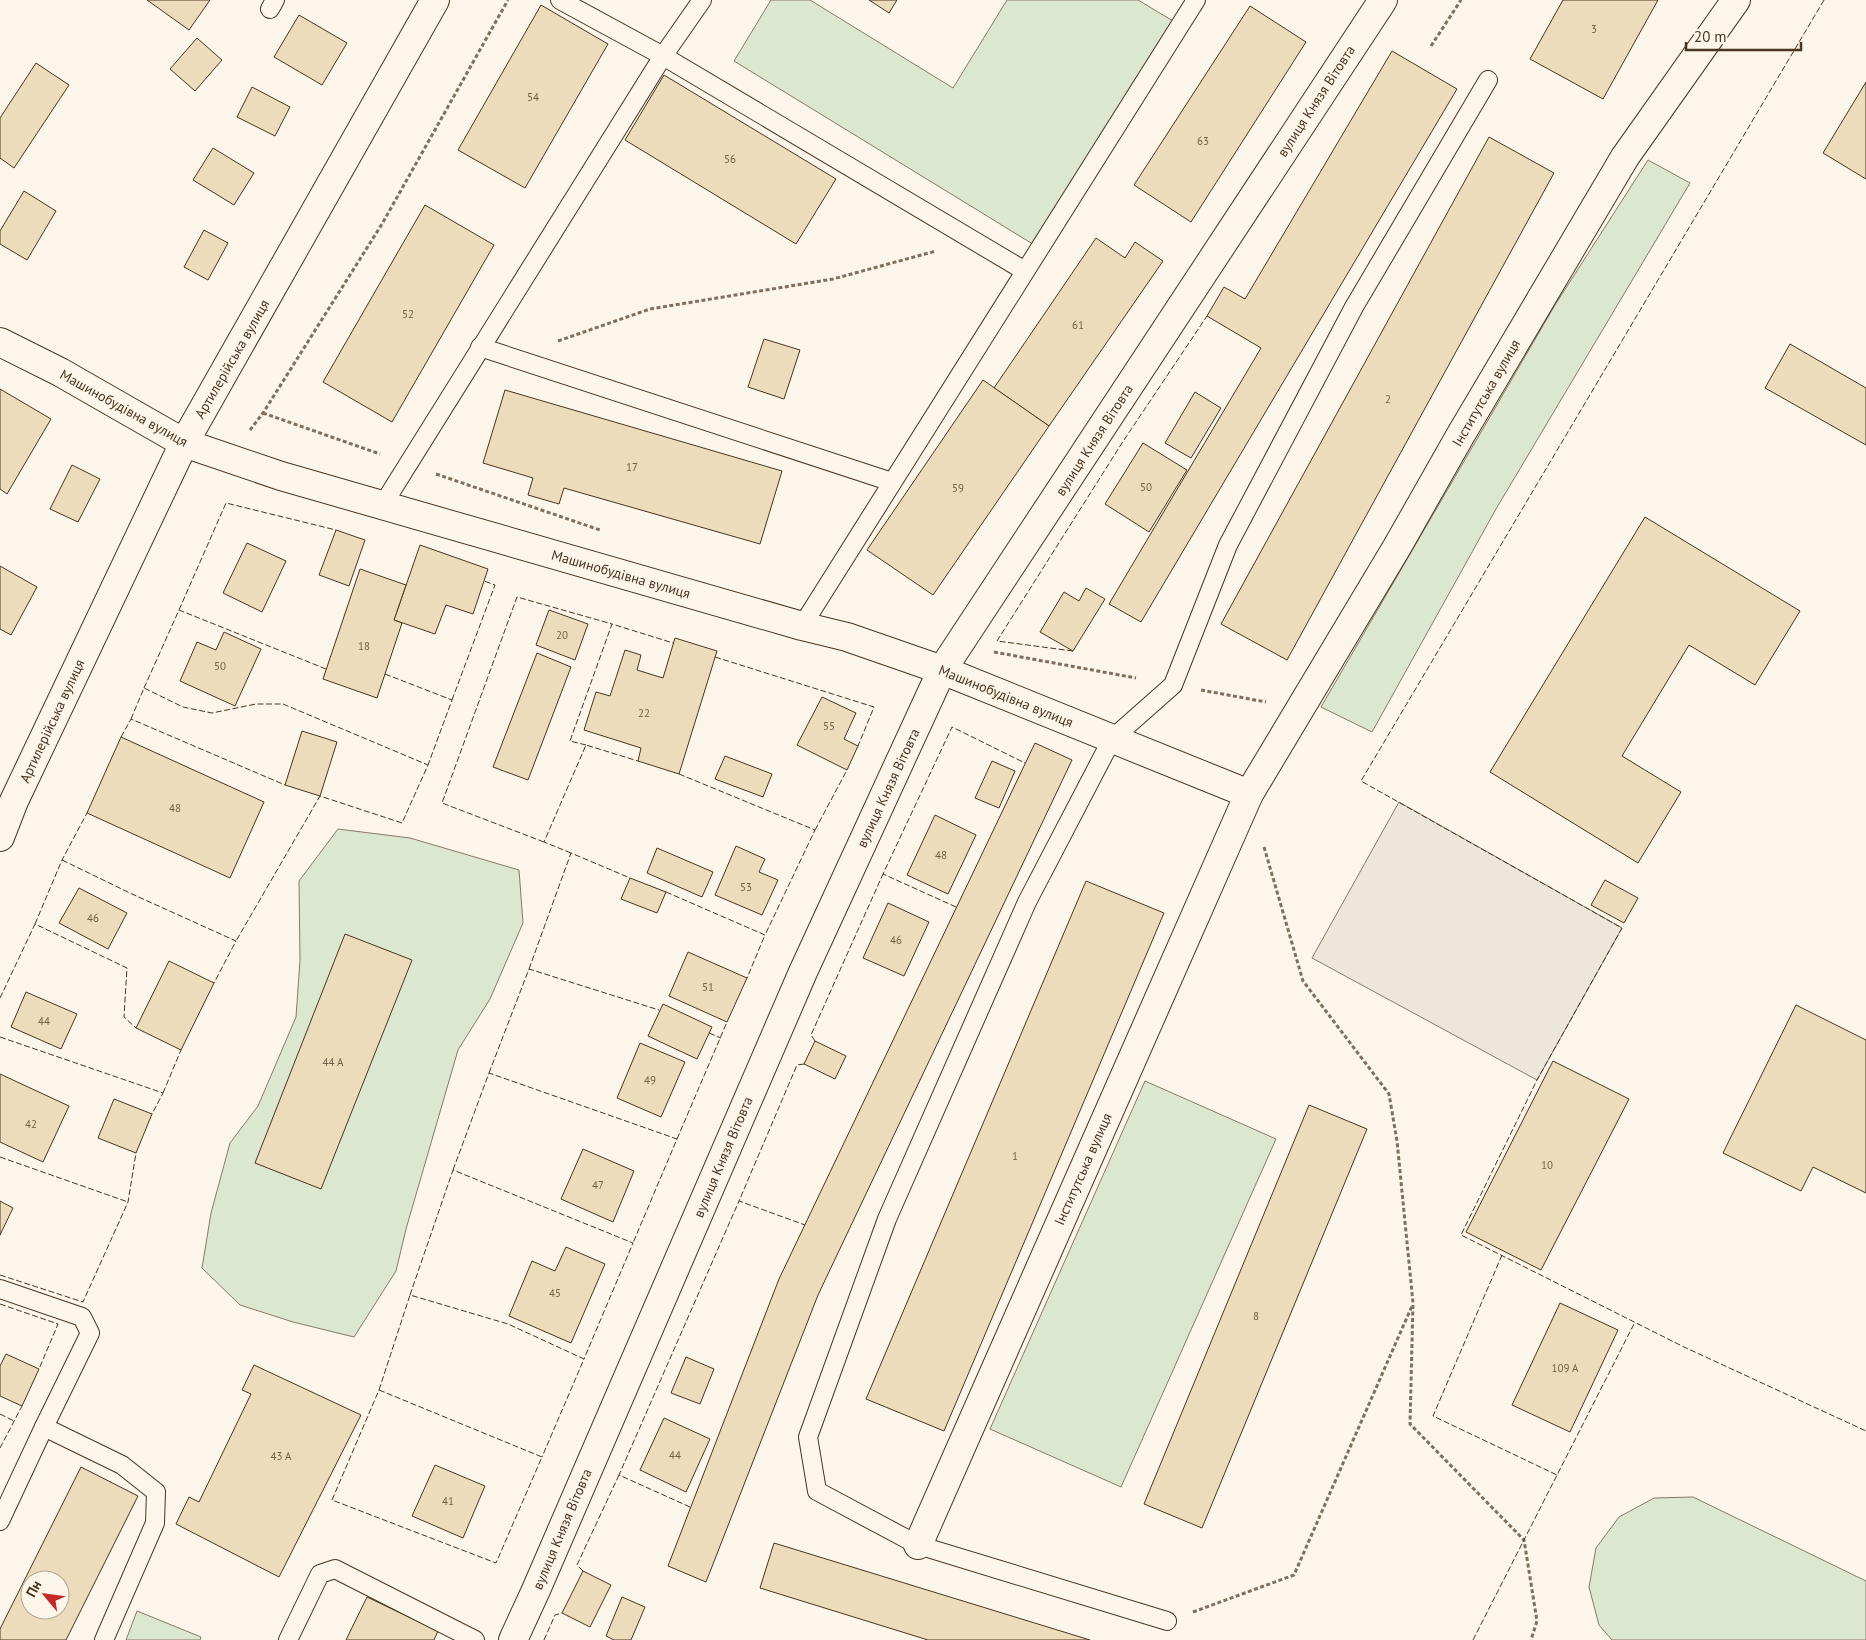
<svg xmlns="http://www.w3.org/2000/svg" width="1866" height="1640" font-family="'PT Sans',sans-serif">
	<rect width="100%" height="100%" fill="#fbf6e9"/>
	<g fill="#dce7d0" stroke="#887966">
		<path d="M 771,0 L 810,0 L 953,88 L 1007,0 L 1138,0 L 1173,21 L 1036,246 L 734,61 Z"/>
		<path d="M 1648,160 L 1690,183 L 1496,509 L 1372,732 L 1321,707 L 1555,305 Z"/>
		<path d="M 338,829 L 410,838 L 519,870 L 523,923 L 490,999 L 458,1050 L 406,1229 L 396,1271 L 354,1337 L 293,1322 L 240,1305 L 202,1268 L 211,1213 L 230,1143 L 258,1106 L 296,1017 L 300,960 L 299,881 Z"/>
		<path d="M 1145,1081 L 1276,1139 L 1121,1487 L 990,1429 Z"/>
		<path d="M 1693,1497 L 1866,1581 L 1866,1640 L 1612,1640 L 1599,1625 L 1589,1587 L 1596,1548 L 1619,1517 L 1654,1498 Z"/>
		<path d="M 137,1611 L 201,1637 L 200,1640 L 126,1640 Z"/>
	</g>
	<path fill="#ede7d9" stroke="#887966" d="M 1399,802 L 1622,928 L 1537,1080 L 1312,958 Z"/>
	<g fill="#ecdcbc" stroke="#4a3520" fill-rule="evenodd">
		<path d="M 147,0 L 210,0 L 189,30 Z"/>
		<path d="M 869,0 L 897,0 L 889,13 Z"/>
		<path d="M 1563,0 L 1658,0 L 1603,99 L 1530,59 Z"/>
		<path d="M 541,5 L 608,44 L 525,188 L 458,150 Z"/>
		<path d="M 1250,6 L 1306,42 L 1191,222 L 1134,185 Z"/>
		<path d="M 299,15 L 347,43 L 322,85 L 274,57 Z"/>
		<path d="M 197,38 L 222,60 L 195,91 L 170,69 Z"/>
		<path d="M 1392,51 L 1457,89 L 1141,622 L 1109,604 L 1261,348 L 1207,316 L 1224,287 L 1245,299 Z"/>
		<path d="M 36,63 L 69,85 L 14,168 L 0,158 L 0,118 Z"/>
		<path d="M 664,75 L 836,179 L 796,244 L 625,140 Z"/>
		<path d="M 1866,82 L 1866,179 L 1823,153 Z"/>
		<path d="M 252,87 L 290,107 L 275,136 L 237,117 Z"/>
		<path d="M 1489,137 L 1554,173 L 1287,660 L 1221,624 Z"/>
		<path d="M 213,148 L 254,173 L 234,205 L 193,180 Z"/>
		<path d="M 24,191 L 56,211 L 27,260 L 0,244 L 0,231 Z"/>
		<path d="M 425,205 L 494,245 L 392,422 L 323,382 Z"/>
		<path d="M 204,230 L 228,243 L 208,280 L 184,267 Z"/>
		<path d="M 1096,238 L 1125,258 L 1135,242 L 1163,261 L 1049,426 L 994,388 Z"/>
		<path d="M 764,339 L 800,350 L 784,399 L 748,387 Z"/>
		<path d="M 1790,344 L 1866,388 L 1866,445 L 1765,388 Z"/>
		<path d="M 983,380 L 1049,426 L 933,595 L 867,550 Z"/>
		<path d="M 0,389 L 51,419 L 7,494 L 0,489 Z"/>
		<path d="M 505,390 L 782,471 L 760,544 L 564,488 L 559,504 L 528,495 L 533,478 L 483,463 Z"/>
		<path d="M 1195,392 L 1221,408 L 1191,458 L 1165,443 Z"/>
		<path d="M 1143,443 L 1187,470 L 1149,532 L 1105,504 Z"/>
		<path d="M 72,465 L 100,479 L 78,522 L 50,509 Z"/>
		<path d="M 1645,517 L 1800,611 L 1755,685 L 1689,645 L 1622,756 L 1681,792 L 1638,863 L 1490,772 Z"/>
		<path d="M 336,530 L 365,540 L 349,586 L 319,575 Z"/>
		<path d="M 247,543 L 286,561 L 262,612 L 223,593 Z"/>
		<path d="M 420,545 L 488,569 L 473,614 L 446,605 L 435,634 L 394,620 Z"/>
		<path d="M 0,566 L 37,587 L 11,635 L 0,629 Z"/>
		<path d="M 360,569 L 406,585 L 394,620 L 402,623 L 377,698 L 323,679 Z"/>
		<path d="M 1086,588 L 1105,599 L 1073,651 L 1040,632 L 1064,592 L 1079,601 Z"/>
		<path d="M 549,610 L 588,624 L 575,660 L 536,645 Z"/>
		<path d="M 224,632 L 261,649 L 235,706 L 180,681 L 197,642 L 216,650 Z"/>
		<path d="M 675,638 L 717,651 L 679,774 L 638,761 L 641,748 L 584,730 L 596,692 L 610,696 L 625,650 L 641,655 L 637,670 L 663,678 Z"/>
		<path d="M 537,653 L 571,667 L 528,780 L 493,767 Z"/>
		<path d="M 822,697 L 856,713 L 844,739 L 858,746 L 847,770 L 797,745 Z"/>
		<path d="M 302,731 L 337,742 L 320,796 L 285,785 Z"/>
		<path d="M 121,737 L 264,802 L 230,878 L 87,813 Z"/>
		<path d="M 1035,743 L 1072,760 L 818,1295 L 706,1582 L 668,1566 L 779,1279 Z"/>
		<path d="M 725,756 L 772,774 L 763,797 L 715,779 Z"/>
		<path d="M 992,761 L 1015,771 L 999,808 L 975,798 Z"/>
		<path d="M 935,815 L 976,835 L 948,894 L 907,875 Z"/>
		<path d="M 736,846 L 765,859 L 759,872 L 778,880 L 762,915 L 715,895 Z"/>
		<path d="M 657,848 L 713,872 L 702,897 L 647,873 Z"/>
		<path d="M 630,878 L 666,892 L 657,913 L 621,899 Z"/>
		<path d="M 1605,880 L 1638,898 L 1624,923 L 1591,905 Z"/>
		<path d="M 1086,881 L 1164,913 L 944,1431 L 866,1399 Z"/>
		<path d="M 79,888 L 127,913 L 108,949 L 59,923 Z"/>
		<path d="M 888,903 L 929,922 L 904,976 L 863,958 Z"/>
		<path d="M 345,934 L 412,960 L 321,1189 L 255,1163 Z"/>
		<path d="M 688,952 L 747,978 L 727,1022 L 669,996 Z"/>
		<path d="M 169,961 L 214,983 L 181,1050 L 136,1028 Z"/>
		<path d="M 26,992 L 77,1014 L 61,1049 L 11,1027 Z"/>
		<path d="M 663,1004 L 712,1027 L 697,1059 L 648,1036 Z"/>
		<path d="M 1796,1005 L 1866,1040 L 1866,1193 L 1813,1167 L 1801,1191 L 1723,1153 Z"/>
		<path d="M 815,1041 L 846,1056 L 835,1079 L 804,1064 Z"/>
		<path d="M 640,1043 L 685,1062 L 661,1117 L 617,1098 Z"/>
		<path d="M 1553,1061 L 1629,1099 L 1541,1270 L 1466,1232 Z"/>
		<path d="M 0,1074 L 69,1106 L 43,1162 L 0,1142 Z"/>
		<path d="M 114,1099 L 152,1114 L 136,1153 L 98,1138 Z"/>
		<path d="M 1309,1105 L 1367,1129 L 1202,1528 L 1144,1504 Z"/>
		<path d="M 583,1149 L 634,1171 L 613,1222 L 561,1199 Z"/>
		<path d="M 0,1201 L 13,1208 L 0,1235 Z"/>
		<path d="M 566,1247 L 605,1264 L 571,1343 L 509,1316 L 532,1261 L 555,1271 Z"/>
		<path d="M 1560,1303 L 1618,1330 L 1570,1432 L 1512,1405 Z"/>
		<path d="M 6,1354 L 39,1369 L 22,1406 L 0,1396 L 0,1366 Z"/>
		<path d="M 686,1357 L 714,1369 L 700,1404 L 671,1393 Z"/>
		<path d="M 254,1365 L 361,1415 L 279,1577 L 176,1524 L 189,1497 L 199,1502 L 251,1394 L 242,1390 Z"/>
		<path d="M 664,1418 L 710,1439 L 686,1492 L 640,1470 Z"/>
		<path d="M 435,1465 L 485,1486 L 463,1538 L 412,1516 Z"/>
		<path d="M 81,1467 L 138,1496 L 66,1640 L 0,1640 L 0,1629 ZM 30,1580 L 60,1580 L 60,1610 L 30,1610 Z"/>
		<path d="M 774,1543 L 1090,1640 L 928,1640 L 760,1588 Z"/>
		<path d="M 583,1571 L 611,1585 L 590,1627 L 562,1613 Z"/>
		<path d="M 367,1597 L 438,1631 L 434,1640 L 346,1640 Z"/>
		<path d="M 622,1597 L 645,1607 L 631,1640 L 614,1640 L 606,1636 Z"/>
	</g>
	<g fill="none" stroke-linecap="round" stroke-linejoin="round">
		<defs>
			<g id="lane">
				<path d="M 560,0 L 663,56 L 1025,271"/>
				<path d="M 270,9 L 275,0"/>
				<path d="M 480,347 L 892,482"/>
				<path d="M 382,506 L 663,56 L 702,0"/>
				<path d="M 802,626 L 1196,0"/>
				<path d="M 0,1289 L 82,1317 L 90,1333 L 44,1427 L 0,1521"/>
				<path d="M 44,1427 L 122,1465 L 156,1492 L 155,1523 L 104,1640"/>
				<path d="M 1167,1621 L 918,1545 L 817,1491 L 808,1437 L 887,1219 L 1027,902 L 1112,739 L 1173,685 L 1228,545 L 1354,307 L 1488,80"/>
				<path d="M 288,1640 L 320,1574 L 335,1569 L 475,1640"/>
			</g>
			<g id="street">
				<path d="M 942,670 L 1249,794"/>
				<path d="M 0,837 L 14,801 L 184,443 L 435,0"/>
				<path d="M 918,1545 L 1249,794 L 1397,547 L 1460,436 L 1625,157 L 1736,0"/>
			</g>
			<g id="secondary">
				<path d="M 0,342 L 60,372 L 184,443 L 281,476 L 802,626 L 847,637 L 942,670"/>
				<path d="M 513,1640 L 536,1590 L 803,972 L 942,670 L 1383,0"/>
			</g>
		</defs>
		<use href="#lane" stroke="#4a3520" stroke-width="20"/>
		<use href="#street" stroke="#4a3520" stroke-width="30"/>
		<use href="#secondary" stroke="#4a3520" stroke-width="30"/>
		<g stroke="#7f6f5c" stroke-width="3" stroke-dasharray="4 2.5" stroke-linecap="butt">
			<path d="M 1431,46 L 1461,0"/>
			<path d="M 558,341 L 650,309 L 833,279 L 936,251"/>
			<path d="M 263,413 L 380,454"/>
			<path d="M 250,430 L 263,413 L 382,224 L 508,0"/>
			<path d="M 436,474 L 600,530"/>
			<path d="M 994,652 L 1136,678"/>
			<path d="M 1201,690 L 1266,702"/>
			<path d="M 1264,847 L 1303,981 L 1389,1094 L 1397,1141 L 1413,1303 L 1410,1424 L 1524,1540 L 1537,1621 L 1531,1640"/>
			<path d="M 1193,1612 L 1294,1575 L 1412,1306"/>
		</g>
		<use href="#lane" stroke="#fbf6e9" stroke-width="18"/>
		<use href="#street" stroke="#fbf6e9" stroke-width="28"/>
		<use href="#secondary" stroke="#fbf6e9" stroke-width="28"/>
		<g stroke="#4a3520" stroke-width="1" stroke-dasharray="6 2.5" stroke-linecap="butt">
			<path d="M 1824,0 L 1361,781 L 1622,928 L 1537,1080 L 1461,1235 L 1684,1347 L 1866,1431"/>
			<path d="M 179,610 L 226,503 L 336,530"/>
			<path d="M 1073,651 L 997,641 L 1122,443 L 1207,316"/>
			<path d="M 715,657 L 874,707 L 858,746"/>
			<path d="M 385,674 L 452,700 L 428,765"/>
			<path d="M 144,688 L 179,610 L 326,669"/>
			<path d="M 452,700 L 495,585 L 484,581"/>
			<path d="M 131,719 L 144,688 L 183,707 L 212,713 L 256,704 L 283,704 L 428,765 L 402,823 L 320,796 L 236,941"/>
			<path d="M 121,737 L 131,719 L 285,785"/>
			<path d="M 586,745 L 570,741 L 612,624 L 673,643"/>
			<path d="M 679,774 L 815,830 L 765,935"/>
			<path d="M 815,830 L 847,770"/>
			<path d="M 544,842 L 442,803 L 517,597 L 612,624"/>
			<path d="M 571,853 L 544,842 L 586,745 L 638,761"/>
			<path d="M 62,860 L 132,894 L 236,941 L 214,983"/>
			<path d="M 666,892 L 765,935 L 747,978"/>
			<path d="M 956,907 L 883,874 L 952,727 L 1025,763"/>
			<path d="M 35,924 L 62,860 L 87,813"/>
			<path d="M 529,969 L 571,853 L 630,878"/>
			<path d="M 0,998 L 35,924 L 127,968 L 124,1017 L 136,1028"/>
			<path d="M 709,1033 L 721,1038"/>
			<path d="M 0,1037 L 163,1093 L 152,1114"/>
			<path d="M 815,1041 L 811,1035 L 883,874"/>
			<path d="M 804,1064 L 797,1065 L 739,1201 L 805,1225"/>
			<path d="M 489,1073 L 529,969 L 659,1010"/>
			<path d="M 163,1093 L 181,1050"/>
			<path d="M 677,1139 L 727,1022"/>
			<path d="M 0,1157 L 128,1202"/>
			<path d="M 453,1170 L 489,1073 L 677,1139 L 633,1243"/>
			<path d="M 1502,1255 L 1433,1416 L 1557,1475"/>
			<path d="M 0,1275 L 83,1302 L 128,1202 L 136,1153"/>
			<path d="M 410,1295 L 453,1170 L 633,1243 L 584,1359"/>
			<path d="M 0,1304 L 58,1324 L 39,1369"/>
			<path d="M 379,1390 L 542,1457 L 496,1563 L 332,1500 Z"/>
			<path d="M 379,1390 L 410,1295 L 508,1324 L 584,1359 L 542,1457"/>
			<path d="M 0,1414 L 14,1421"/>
			<path d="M 0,1448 L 22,1406"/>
			<path d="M 690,1507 L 619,1475 L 739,1201"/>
			<path d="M 583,1571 L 577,1565 L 619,1475"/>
			<path d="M 544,1640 L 555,1615 L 562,1613"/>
			<path d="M 1473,1640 L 1635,1322"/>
		</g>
	</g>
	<g text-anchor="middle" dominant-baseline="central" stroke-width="4" stroke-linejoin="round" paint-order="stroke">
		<g font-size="11" fill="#725f47">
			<text x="1594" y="29">3</text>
			<text x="533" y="97">54</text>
			<text x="1203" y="141">63</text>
			<text x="730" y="159">56</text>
			<text x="408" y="314">52</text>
			<text x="1078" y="325">61</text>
			<text x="1388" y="399">2</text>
			<text x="632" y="467">17</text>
			<text x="1146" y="487">50</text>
			<text x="958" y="488">59</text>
			<text x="562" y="635">20</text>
			<text x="364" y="646">18</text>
			<text x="220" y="666">50</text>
			<text x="644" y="713">22</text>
			<text x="829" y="726">55</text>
			<text x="175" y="808">48</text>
			<text x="941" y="855">48</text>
			<text x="746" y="887">53</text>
			<text x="93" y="918">46</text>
			<text x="896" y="940">46</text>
			<text x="708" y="987">51</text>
			<text x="44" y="1021">44</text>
			<text x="333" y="1062">44 А</text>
			<text x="650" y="1080">49</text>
			<text x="31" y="1124">42</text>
			<text x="1015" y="1156">1</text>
			<text x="1547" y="1165">10</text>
			<text x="598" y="1185">47</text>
			<text x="555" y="1293">45</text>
			<text x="1256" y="1316">8</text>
			<text x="1565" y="1368">109 А</text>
			<text x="675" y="1455">44</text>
			<text x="281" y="1456">43 А</text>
			<text x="448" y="1501">41</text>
		</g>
		<g font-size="14" fill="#4a3520" stroke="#fbf6e9">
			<text transform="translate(1316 101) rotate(-57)">вулиця Князя Вітовта</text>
			<text transform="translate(232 359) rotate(-60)">Артилерійська вулиця</text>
			<text transform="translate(1486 393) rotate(-60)">Інститутська вулиця</text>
			<text transform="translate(124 408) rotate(29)">Машинобудівна вулиця</text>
			<text transform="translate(1094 440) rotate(-57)">вулиця Князя Вітовта</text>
			<text transform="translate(621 574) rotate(16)">Машинобудівна вулиця</text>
			<text transform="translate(1006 696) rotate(22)">Машинобудівна вулиця</text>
			<text transform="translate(52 721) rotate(-65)">Артилерійська вулиця</text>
			<text transform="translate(888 788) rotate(-65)">вулиця Князя Вітовта</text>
			<text transform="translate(723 1157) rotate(-67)">вулиця Князя Вітовта</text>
			<text transform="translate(1083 1169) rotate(-66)">Інститутська вулиця</text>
			<text transform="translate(562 1529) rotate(-67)">вулиця Князя Вітовта</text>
		</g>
	</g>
	<g transform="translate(45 1595) rotate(299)"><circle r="24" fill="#fbf6e9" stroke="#b4a999"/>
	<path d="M0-4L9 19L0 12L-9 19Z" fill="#c62828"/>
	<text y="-8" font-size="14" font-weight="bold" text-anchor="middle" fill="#4a3520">Пн</text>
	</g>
	<path d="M1686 42v8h115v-8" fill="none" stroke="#4a3520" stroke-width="2.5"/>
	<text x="1694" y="42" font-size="15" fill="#4a3520" stroke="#fbf6e9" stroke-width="4" paint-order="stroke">20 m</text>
</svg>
